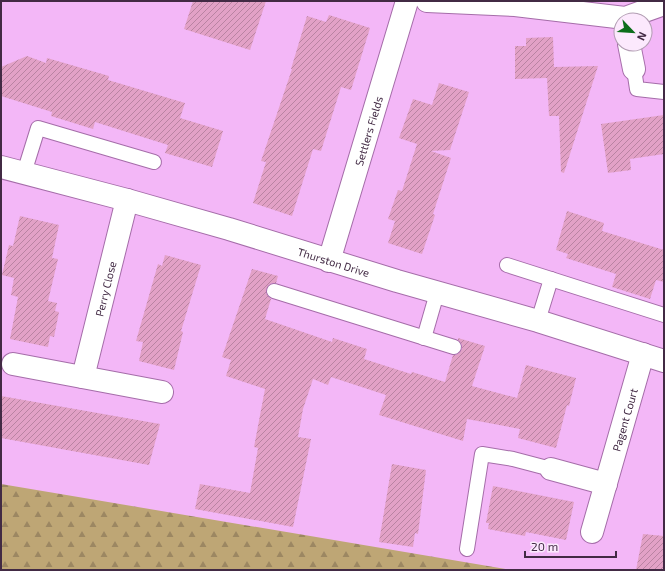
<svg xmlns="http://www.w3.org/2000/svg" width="665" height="571" font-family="'Exo 2',sans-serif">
	<defs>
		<pattern id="forest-firs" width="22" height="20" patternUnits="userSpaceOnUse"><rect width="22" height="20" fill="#bea675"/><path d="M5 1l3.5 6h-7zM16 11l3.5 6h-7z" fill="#9c8762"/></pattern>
		<pattern id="building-hatch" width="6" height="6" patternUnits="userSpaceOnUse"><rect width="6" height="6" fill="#e2a1c6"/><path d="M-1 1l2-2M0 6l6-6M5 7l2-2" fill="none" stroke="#b983a2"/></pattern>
	</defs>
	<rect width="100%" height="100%" fill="#f3b7f7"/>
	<path fill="url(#forest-firs)" d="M 1,484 L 512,570 L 1,570 Z"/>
	<g fill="url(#building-hatch)">
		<path d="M 193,1 L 266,1 L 250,50 L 184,29 Z"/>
		<path d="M 329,15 L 370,28 L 351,90 L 341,87 L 321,151 L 313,149 L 292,216 L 253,203 L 266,162 L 261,161 L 292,69 L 291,69 L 307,16 L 326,22 Z"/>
		<path d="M 553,37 L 554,67 L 598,66 L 564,173 L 561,172 L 559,116 L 549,116 L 547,78 L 515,79 L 515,46 L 526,46 L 526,38 Z"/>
		<path d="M 27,56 L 46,63 L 47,58 L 109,76 L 108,80 L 185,103 L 180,118 L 223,131 L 212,167 L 165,153 L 168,145 L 95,122 L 93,129 L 51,116 L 52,112 L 1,96 L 1,67 Z"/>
		<path d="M 439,83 L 469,92 L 450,150 L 431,151 L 451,158 L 433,214 L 435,215 L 422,254 L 388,243 L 395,221 L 388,219 L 398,190 L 402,191 L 417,144 L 399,138 L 413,99 L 432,105 Z"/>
		<path d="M 664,115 L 664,154 L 630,159 L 631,170 L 608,173 L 601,124 Z"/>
		<path d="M 567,211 L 604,223 L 602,231 L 664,250 L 664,282 L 656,280 L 650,299 L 612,287 L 616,274 L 566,258 L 568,254 L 556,250 Z"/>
		<path d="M 20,216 L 59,225 L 52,258 L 58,259 L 48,301 L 57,303 L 55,311 L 59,312 L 54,337 L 50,336 L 48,347 L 10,339 L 18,297 L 11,295 L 14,278 L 2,275 L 9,245 L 13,246 Z"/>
		<path d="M 165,255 L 201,265 L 181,331 L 183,332 L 174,370 L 139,361 L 143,342 L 136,341 L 158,264 L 162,266 Z"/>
		<path d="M 252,269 L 278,276 L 276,283 L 272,283 L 269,285 L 266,289 L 266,293 L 268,296 L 271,299 L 265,319 L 332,342 L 333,338 L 367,349 L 364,359 L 411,374 L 412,372 L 445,382 L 453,355 L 456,355 L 459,353 L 462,349 L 462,345 L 460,342 L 458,340 L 458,338 L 485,346 L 472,386 L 517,398 L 526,365 L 576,378 L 569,406 L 567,405 L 556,448 L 518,438 L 520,429 L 467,419 L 463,441 L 379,415 L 386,395 L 331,377 L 328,385 L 313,379 L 303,409 L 298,437 L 311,439 L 293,527 L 195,509 L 200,484 L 250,493 L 258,448 L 254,447 L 265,389 L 226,376 L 231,360 L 222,357 Z"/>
		<path d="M 1,396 L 160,424 L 149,465 L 1,438 Z"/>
		<path d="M 392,464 L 426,470 L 418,534 L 415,533 L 413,547 L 379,542 Z"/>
		<path d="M 493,486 L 574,502 L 566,540 L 526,532 L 525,536 L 488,529 L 489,523 L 486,523 Z"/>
		<path d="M 643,534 L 664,536 L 664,570 L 636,570 Z"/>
	</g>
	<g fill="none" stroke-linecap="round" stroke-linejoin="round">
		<defs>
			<g id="lane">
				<path d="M 634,69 L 637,89 L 664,92"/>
				<path d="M 24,173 L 38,128 L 154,162"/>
				<path d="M 507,265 L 664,315"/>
				<path d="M 274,291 L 454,347"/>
				<path d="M 538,321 L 551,279"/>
				<path d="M 424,338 L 437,293"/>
				<path d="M 467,549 L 482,454 L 513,459 L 551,469"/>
			</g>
			<g id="street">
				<path d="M 427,1 L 515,5 L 625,18 L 664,4"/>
				<path d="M 629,44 L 634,69"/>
				<path id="s1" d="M 1,167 L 127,200 L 229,229 L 397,281 L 538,321 L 664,361"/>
				<path id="s2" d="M 329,261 L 407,1"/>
				<path d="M 13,364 L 162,392"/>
				<path id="s3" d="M 83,377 L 127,200"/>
				<path d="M 551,469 L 606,484"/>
				<path id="s4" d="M 592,532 L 643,354"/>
			</g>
		</defs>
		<use href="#lane" stroke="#a56da9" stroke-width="16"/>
		<use href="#street" stroke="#a56da9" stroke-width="24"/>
		<use href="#lane" stroke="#fff" stroke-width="14"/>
		<use href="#street" stroke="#fff" stroke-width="22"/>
	</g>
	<g text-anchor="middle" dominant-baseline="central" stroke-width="4" stroke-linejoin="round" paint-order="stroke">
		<g font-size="11" fill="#422a44" stroke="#fce9fd">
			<text stroke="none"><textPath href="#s2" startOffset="136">Settlers Fields</textPath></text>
			<text stroke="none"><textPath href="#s1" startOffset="346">Thurston Drive</textPath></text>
			<text stroke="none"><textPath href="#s3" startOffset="91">Perry Close</textPath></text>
			<text stroke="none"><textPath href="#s4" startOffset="117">Pagent Court</textPath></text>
		</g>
	</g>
	<rect width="665" height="571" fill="none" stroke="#422a44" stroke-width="4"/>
	<g transform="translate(633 32) rotate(115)"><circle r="19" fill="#fce9fd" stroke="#b29db3"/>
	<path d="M0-3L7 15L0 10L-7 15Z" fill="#0c6e1b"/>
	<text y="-6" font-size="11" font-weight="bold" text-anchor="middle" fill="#422a44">N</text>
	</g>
	<path d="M525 551v6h91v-6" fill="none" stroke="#422a44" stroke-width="2"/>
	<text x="531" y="551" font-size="12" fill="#422a44" stroke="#fce9fd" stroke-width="3" paint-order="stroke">20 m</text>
</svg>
